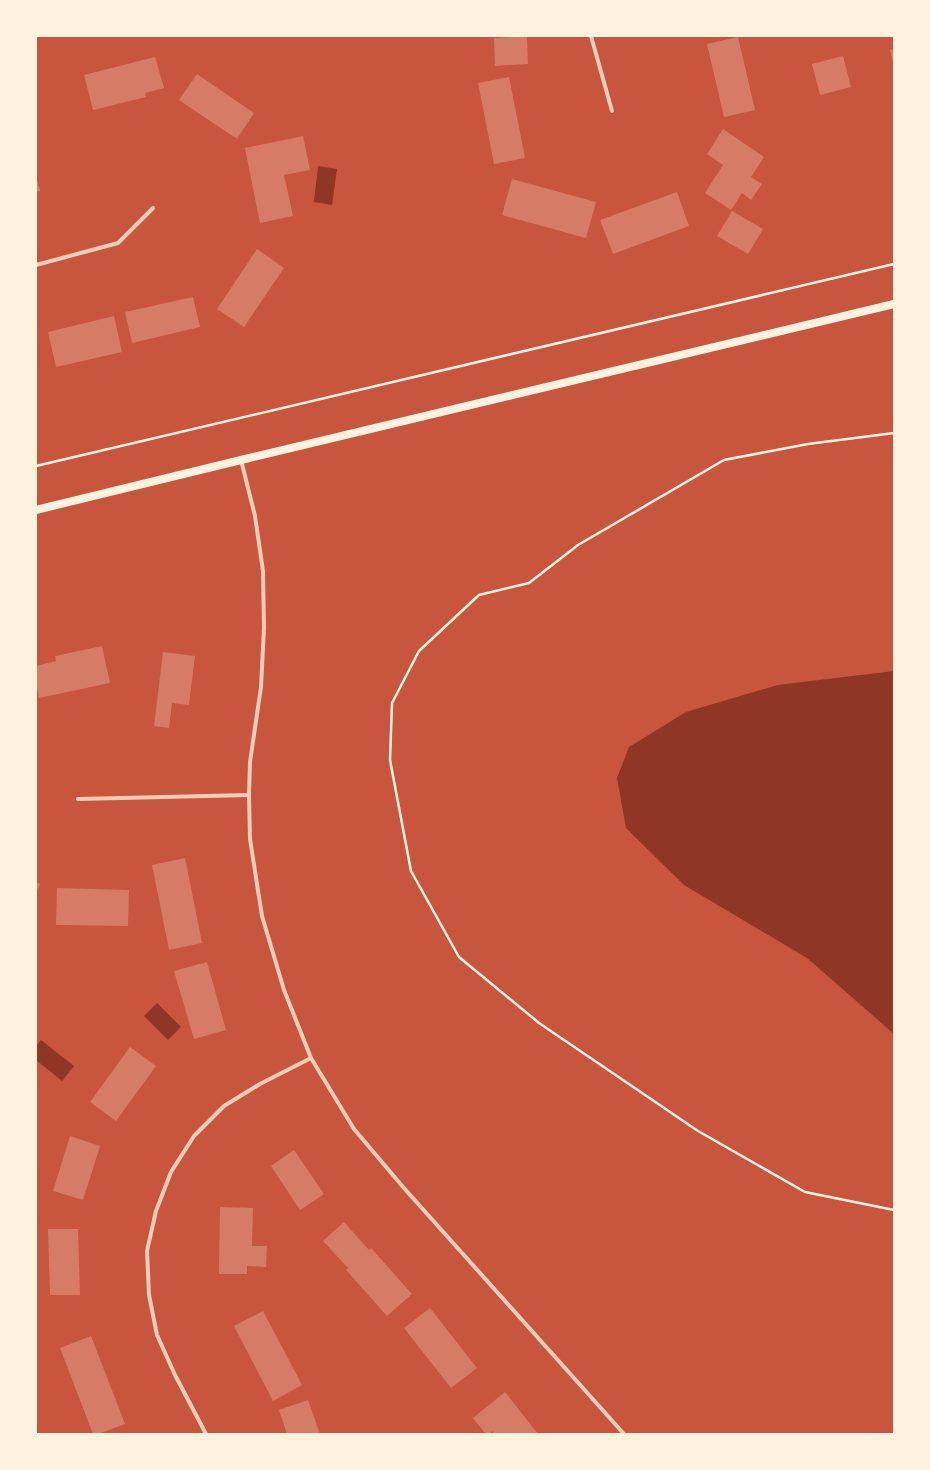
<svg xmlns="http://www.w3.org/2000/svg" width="930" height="1470" font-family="Helvetica,sans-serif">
	<rect width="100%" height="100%" fill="#c8553d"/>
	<g fill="#8f3625">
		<path d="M 318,166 L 337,169 L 332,205 L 314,202 Z"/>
		<path d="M 894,671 L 894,1034 L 807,958 L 684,885 L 626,828 L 617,778 L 629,747 L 686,712 L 778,685 Z"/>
		<path d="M 157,1003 L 181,1027 L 168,1040 L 144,1016 Z"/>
		<path d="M 41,1040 L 74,1066 L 62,1081 L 36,1060 L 36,1046 Z"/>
	</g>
	<g fill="#d67c66">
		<path d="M 527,36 L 528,64 L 495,66 L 494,38 Z"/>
		<path d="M 738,37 L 755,110 L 724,117 L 707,44 Z"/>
		<path d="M 894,49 L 894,63 L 893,63 L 890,50 Z"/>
		<path d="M 843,56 L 851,87 L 820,95 L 812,64 Z"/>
		<path d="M 155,57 L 164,88 L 145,93 L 146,97 L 93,110 L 84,75 Z"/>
		<path d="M 197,74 L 254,113 L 237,139 L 179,100 Z"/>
		<path d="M 509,77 L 525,158 L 494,164 L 478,83 Z"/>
		<path d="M 723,129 L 764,157 L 751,177 L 762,184 L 751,200 L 742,193 L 731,210 L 705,193 L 723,165 L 707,154 Z"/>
		<path d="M 303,136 L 310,170 L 284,175 L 293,216 L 260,223 L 245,148 Z"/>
		<path d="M 36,176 L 40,191 L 36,192 Z"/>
		<path d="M 512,179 L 596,202 L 586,238 L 502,215 Z"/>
		<path d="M 677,192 L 689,226 L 613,254 L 600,220 Z"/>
		<path d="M 732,211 L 763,229 L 748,254 L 717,236 Z"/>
		<path d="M 257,249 L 284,268 L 244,327 L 217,309 Z"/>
		<path d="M 193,297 L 200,327 L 132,343 L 125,312 Z"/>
		<path d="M 114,316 L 122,352 L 56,367 L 48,332 Z"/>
		<path d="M 102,646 L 110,683 L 39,698 L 36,684 L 36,666 L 56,661 L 55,656 Z"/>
		<path d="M 163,652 L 195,656 L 189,705 L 172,703 L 169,728 L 154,726 Z"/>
		<path d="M 185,858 L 202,943 L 169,950 L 152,865 Z"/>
		<path d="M 36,882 L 40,884 L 36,893 Z"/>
		<path d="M 57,888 L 129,890 L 128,926 L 56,925 Z"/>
		<path d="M 207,962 L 226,1030 L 194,1039 L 174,971 Z"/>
		<path d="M 130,1047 L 156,1066 L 116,1121 L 90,1102 Z"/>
		<path d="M 70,1136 L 100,1146 L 83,1200 L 53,1191 Z"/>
		<path d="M 294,1150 L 324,1194 L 300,1210 L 271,1166 Z"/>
		<path d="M 220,1207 L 253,1208 L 252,1246 L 267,1246 L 266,1267 L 247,1266 L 247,1274 L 219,1274 Z"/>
		<path d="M 344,1222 L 369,1250 L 371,1248 L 412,1294 L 387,1316 L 346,1270 L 348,1268 L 323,1241 Z"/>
		<path d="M 48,1229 L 78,1229 L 80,1295 L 50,1295 Z"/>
		<path d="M 430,1308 L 477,1368 L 451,1388 L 404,1328 Z"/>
		<path d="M 263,1311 L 302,1385 L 273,1401 L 234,1326 Z"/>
		<path d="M 91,1336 L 125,1424 L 98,1434 L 93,1434 L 60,1348 Z"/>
		<path d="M 505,1392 L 538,1434 L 494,1434 L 493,1431 L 489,1434 L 486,1434 L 473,1418 Z"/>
		<path d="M 308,1400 L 320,1434 L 287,1434 L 279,1410 Z"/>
	</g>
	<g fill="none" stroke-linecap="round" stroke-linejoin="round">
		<g stroke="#fff3e0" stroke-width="2.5">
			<path d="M 894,433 L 808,444 L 724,460 L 578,545 L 529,583 L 479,595 L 419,651 L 392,703 L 390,760 L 411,871 L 459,957 L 539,1023 L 698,1131 L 805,1192 L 894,1210"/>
			<path d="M 36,466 L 894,264"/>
		</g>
		<g stroke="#f1ccb7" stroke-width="4">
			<path d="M 591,36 L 612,111"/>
			<path d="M 36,265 L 118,243 L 153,208"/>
			<path d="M 241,460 L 255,516 L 263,571 L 264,628 L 261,687 L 250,762 L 249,795 L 250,839 L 262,916 L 284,990 L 311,1058 L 354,1129 L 403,1187 L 624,1434"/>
			<path d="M 78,799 L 249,795"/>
			<path d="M 206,1434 L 175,1375 L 157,1335 L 149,1295 L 147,1251 L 156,1211 L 171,1172 L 194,1136 L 224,1106 L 260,1084 L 311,1058"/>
		</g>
		<path stroke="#fff3e0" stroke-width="8" d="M 36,510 L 241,460 L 894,304"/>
	</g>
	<rect width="930" height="1470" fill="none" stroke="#fff3e0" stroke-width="74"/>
</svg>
